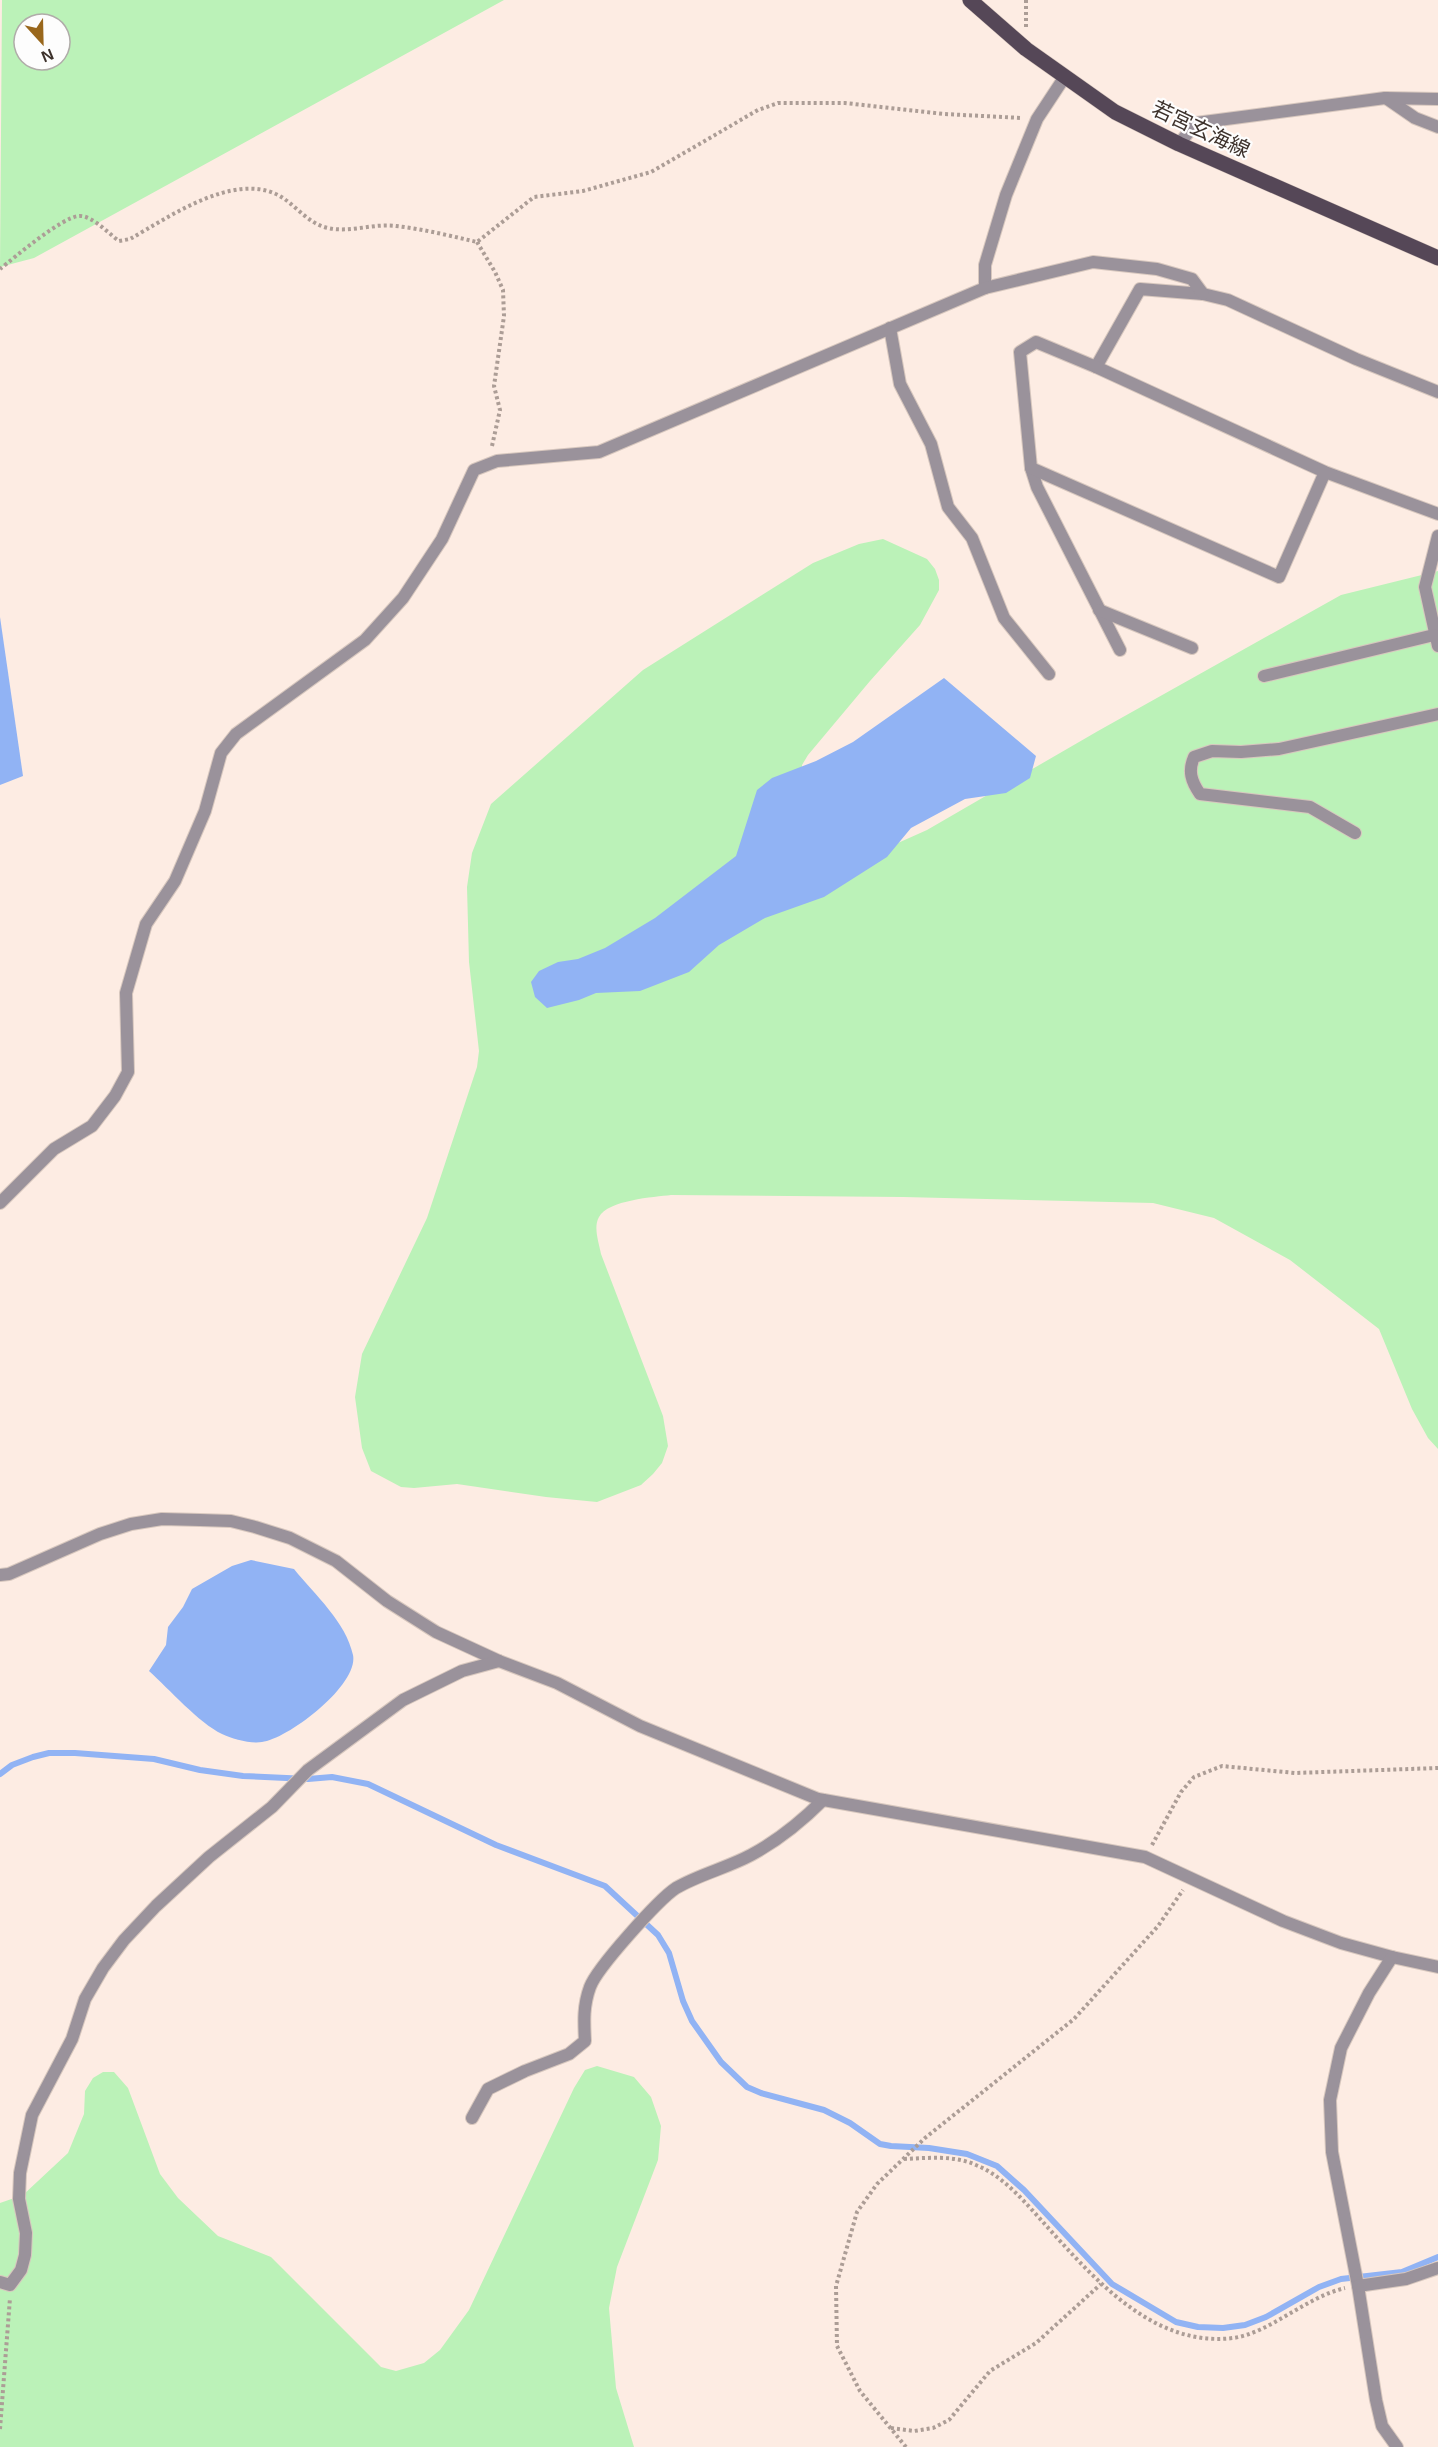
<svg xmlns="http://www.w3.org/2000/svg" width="1438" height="2447" font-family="Arial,'Noto Sans JP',sans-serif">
	<rect width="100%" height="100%" fill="#fdece3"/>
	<g fill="#bbf2b8" fill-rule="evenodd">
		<path d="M 2,0 L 504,0 L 34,258 L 0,267 ZM 24,24 L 60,24 L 60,60 L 24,60 Z"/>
		<path d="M 883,539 L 927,559 L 935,569 L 939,580 L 939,590 L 920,625 L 870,681 L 808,755 L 802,765 L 802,778 L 871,855 L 927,830 L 1098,731 L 1341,595 L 1438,571 L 1438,1449 L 1428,1438 L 1412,1409 L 1379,1329 L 1290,1260 L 1214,1218 L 1153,1203 L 903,1197 L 671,1195 C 654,1197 608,1200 599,1217 C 593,1227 599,1243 601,1254 L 663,1416 L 668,1446 L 662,1463 L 653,1474 L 641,1485 L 597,1502 L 546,1497 L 457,1484 L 414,1488 L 401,1487 L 371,1471 L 362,1448 L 355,1397 L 362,1354 L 427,1218 L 477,1067 L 479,1051 L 469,962 L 467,887 L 472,853 L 491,804 L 643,670 L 813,563 L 859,544 Z"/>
		<path d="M 597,2066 L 634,2077 L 651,2097 L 661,2126 L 658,2160 L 617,2267 L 609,2308 L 616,2388 L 634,2447 L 0,2447 L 0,2203 L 23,2195 L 68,2153 L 84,2114 L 85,2091 L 93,2078 L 103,2072 L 114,2072 L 128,2088 L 160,2174 L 178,2198 L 218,2236 L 271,2257 L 381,2367 L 396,2371 L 424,2363 L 440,2350 L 469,2310 L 574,2088 L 585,2070 Z"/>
	</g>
	<g fill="#91b3f4">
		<path d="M 0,617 L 23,776 L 0,785 Z"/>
		<path d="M 944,678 L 1036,756 L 1030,778 L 1006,793 L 965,799 L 911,828 L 887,857 L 824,897 L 765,918 L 719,945 L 689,972 L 640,991 L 596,993 L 579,1000 L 547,1008 L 535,997 L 531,982 L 539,971 L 558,962 L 578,959 L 605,948 L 655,918 L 736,856 L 757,790 L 772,778 L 816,761 L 853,742 Z"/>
		<path d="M 251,1560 L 294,1569 C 315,1595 346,1622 353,1655 C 359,1685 288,1739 262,1742 C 251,1744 232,1739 222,1734 C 199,1723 169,1689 149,1671 L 166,1645 L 168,1627 L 183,1607 L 192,1589 L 232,1566 Z"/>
	</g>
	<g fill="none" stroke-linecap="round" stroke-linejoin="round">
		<path stroke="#91b3f4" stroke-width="6" d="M 0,1774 L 12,1765 L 33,1757 L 49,1753 L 75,1753 L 154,1759 L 200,1770 L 243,1776 L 308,1779 L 332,1777 L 368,1784 L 496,1845 L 605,1886 L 658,1935 L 669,1953 L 683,2001 L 692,2021 L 721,2062 L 747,2087 L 761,2093 L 824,2110 L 850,2123 L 880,2144 L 891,2146 L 929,2148 L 967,2154 L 997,2166 L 1024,2190 L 1112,2284 L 1176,2322 L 1198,2327 L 1223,2328 L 1245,2325 L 1266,2317 L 1319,2287 L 1341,2279 L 1402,2272 L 1438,2257"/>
		<defs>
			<g id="street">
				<path d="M 1386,98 L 1415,118 L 1438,127"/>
				<path d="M 1179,144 L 1196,123 L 1385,98 L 1438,99"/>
				<path d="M 985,288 L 985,265 L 1006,195 L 1037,119 L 1064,78"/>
				<path d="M 890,328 L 900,384 L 931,444 L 948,507 L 972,538 L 1004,618 L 1049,674"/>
				<path d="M 1096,367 L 1140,289 L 1203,294 L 1228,300 L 1356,359 L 1438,392"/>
				<path d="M 1031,468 L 1037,487 L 1120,650"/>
				<path d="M 1325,472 L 1279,577 L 1031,468 L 1020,352 L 1036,342 L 1096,367 L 1325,472 L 1438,514"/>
				<path d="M 1438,536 L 1425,587 L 1438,646"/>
				<path d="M 1099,610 L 1192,648"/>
				<path d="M 1264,676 L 1434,635"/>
				<path d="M 1355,833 L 1310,807 L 1200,794 C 1191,781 1188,771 1194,757 L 1212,751 L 1241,752 L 1279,749 L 1438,714"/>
				<path d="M 0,1203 L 54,1149 L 92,1126 L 115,1096 L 128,1072 L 126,993 L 146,924 L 175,881 L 205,811 L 221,753 L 236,734 L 365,640 L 403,598 L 442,539 L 474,470 L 497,461 L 599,452 L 985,288 L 1093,262 L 1157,269 L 1192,279 L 1203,294"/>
				<path d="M 0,1575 L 9,1574 L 100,1534 L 131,1524 L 162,1519 L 200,1520 L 231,1521 L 255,1527 L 290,1538 L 336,1561 L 387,1601 L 436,1632 L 499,1661 L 557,1683 L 640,1726 L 818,1799 L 1145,1857 L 1283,1921 L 1341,1943 L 1392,1957 L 1438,1967"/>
				<path d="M 1392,1957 L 1369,1993 L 1341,2048 L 1330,2100 L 1332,2152 L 1358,2286 L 1376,2400 L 1382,2426 L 1397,2447"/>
				<path d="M 472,2118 L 488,2089 L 525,2071 L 569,2054 L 585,2041 C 584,2022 583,2006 590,1987 C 597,1968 658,1900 676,1888 C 700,1874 727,1868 751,1855 C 779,1840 801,1822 823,1800"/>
				<path d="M 0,2282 L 10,2285 L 21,2270 L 25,2255 L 26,2233 L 19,2199 L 20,2173 L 32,2115 L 72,2039 L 85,1999 L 103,1968 L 124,1940 L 156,1906 L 209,1857 L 272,1807 L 308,1770 L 403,1700 L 462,1671 L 499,1661"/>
				<path d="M 1358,2286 L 1406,2279 L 1438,2268"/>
			</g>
			<path id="primary" d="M 970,0 L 1026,49 L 1115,112 L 1179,144 L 1438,258"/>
		</defs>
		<use href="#street" stroke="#d7c7be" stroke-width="14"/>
		<use href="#primary" stroke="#d7c7be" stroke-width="16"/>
		<g stroke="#ac9d96" stroke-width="4" stroke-dasharray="3 3" stroke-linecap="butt">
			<path d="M 1026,0 L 1026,28"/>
			<path d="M 477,242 L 495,272 L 503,290 L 504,316 L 494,386 L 500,410 L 492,446"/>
			<path d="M 0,269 C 15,257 62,217 79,216 C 92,215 109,234 119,241 L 130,239 C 169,217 233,172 278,195 C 295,204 308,224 328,228 C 350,233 374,223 396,226 C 423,229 451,236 477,242 L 534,197 L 583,191 L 651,172 L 758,110 L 778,103 L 845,103 L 944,114 L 1022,118"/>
			<path d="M 1152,1845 L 1181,1792 L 1194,1777 L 1222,1766 L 1295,1773 L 1438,1768"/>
			<path d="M 904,2159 C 928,2158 954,2155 976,2165 C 1003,2176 1023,2200 1042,2221 C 1091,2275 1151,2348 1233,2338 C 1270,2333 1306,2297 1345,2288"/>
			<path d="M 891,2428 L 914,2431 L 933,2428 L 949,2420 L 990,2371 L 1036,2343 L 1101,2284"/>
			<path d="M 0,2429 L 10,2298"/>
			<path d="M 906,2447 L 860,2391 L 837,2346 L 836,2286 L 857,2212 L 877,2184 L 925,2138 L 1074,2019 L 1158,1926 L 1183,1890"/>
		</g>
		<use href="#street" stroke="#9a929b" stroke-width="12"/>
		<use href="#primary" stroke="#554757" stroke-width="15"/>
	</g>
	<g text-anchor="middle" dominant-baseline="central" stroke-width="4.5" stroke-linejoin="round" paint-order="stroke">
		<g font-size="21" fill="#3d322c" stroke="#fdfdfd">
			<text transform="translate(1201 129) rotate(25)">若宮玄海線</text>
		</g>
	</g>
	<g transform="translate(42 42) rotate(158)"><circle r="28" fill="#fdfdfd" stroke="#b0aca9" stroke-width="1.5"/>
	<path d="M0-4.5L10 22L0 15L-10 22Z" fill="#99671c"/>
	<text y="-9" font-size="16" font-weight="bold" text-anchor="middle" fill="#3d322c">N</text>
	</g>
</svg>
